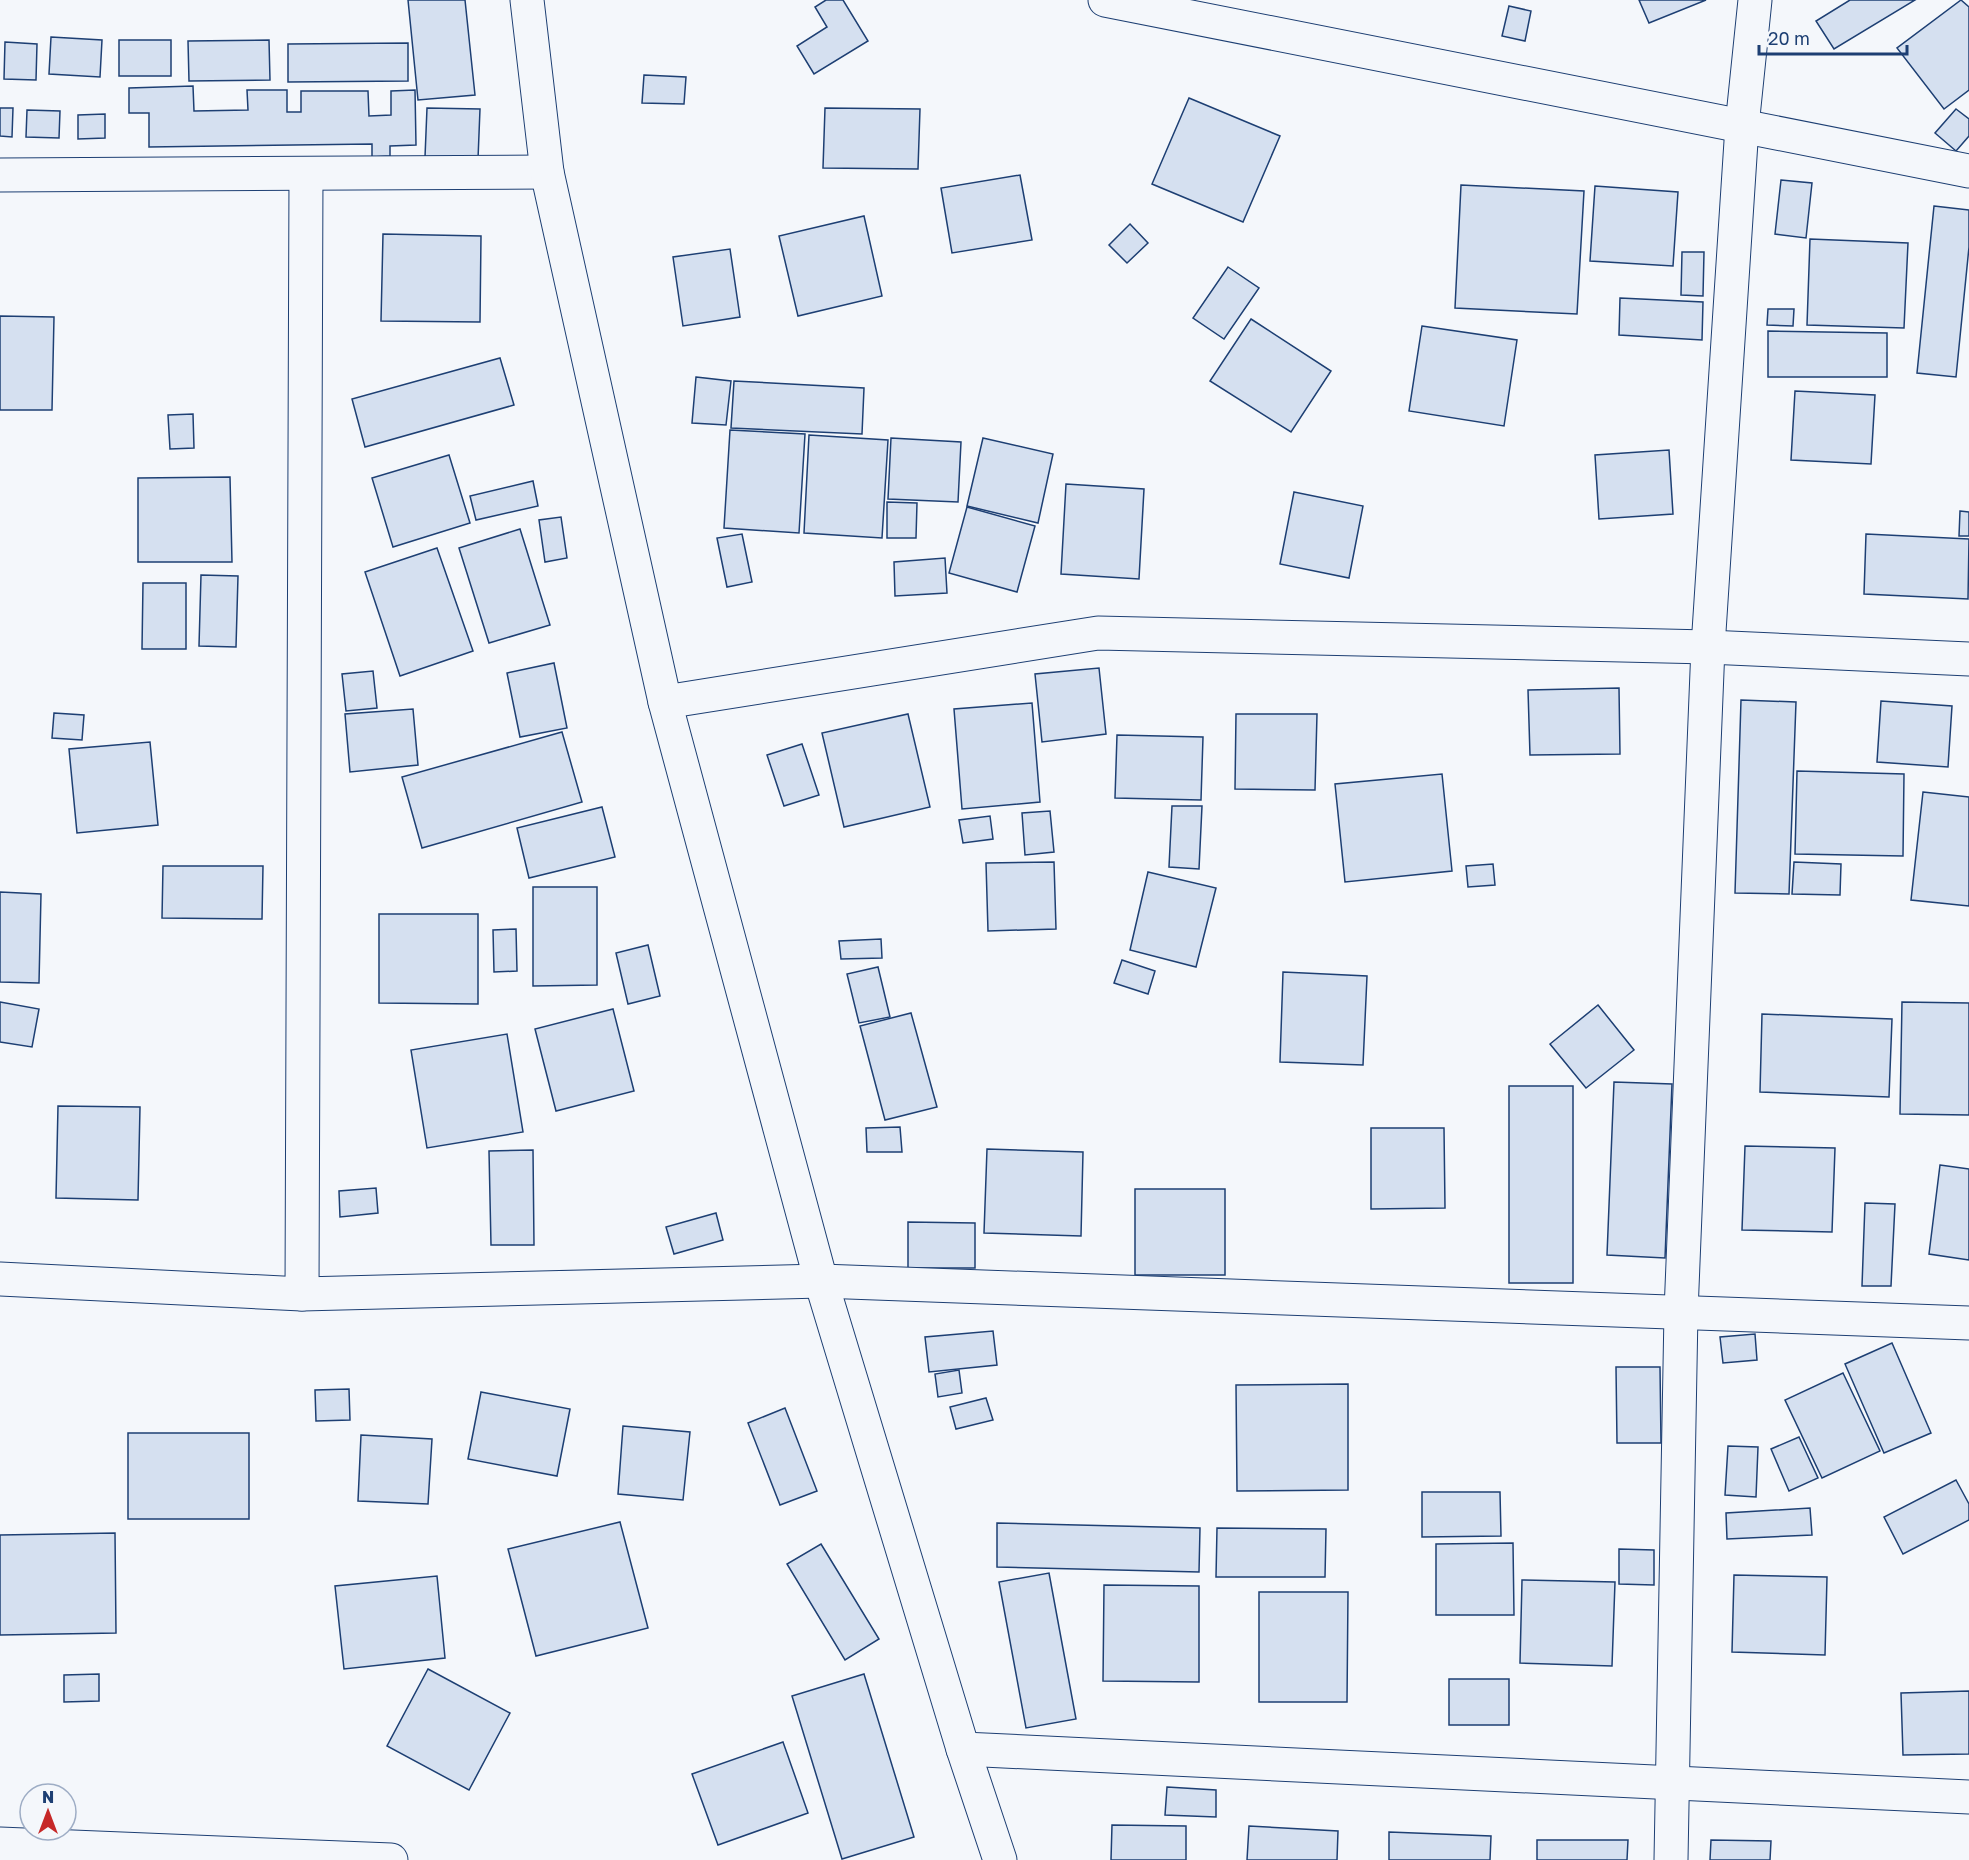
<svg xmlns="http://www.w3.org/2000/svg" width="1969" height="1860" font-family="'Golos Text',sans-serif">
	<rect width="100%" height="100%" fill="#f4f7fb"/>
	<g fill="#d5e0f0" stroke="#1d3f73" stroke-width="1.5">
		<path d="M 408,0 L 465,0 L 475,95 L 418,100 Z"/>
		<path d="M 826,0 L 843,0 L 868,41 L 814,74 L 797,46 L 827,27 L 815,7 Z"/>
		<path d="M 1639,0 L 1706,0 L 1649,23 Z"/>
		<path d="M 1850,0 L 1915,0 L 1834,49 L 1816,21 Z"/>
		<path d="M 1961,0 L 1969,7 L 1969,90 L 1944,109 L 1897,48 Z"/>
		<path d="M 1509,6 L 1531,11 L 1525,41 L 1502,36 Z"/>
		<path d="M 51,37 L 102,40 L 100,77 L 49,74 Z"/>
		<rect x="119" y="40" width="52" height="36"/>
		<path d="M 269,40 L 270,80 L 189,81 L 188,41 Z"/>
		<path d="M 5,42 L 37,44 L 36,80 L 4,79 Z"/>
		<path d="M 408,43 L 408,81 L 288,82 L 288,44 Z"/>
		<path d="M 644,75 L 686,77 L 684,104 L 642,103 Z"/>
		<path d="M 193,86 L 194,111 L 248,110 L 247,90 L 287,90 L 287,112 L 301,112 L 301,91 L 368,91 L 369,116 L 391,115 L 391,91 L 415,90 L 416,145 L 390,146 L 390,156 L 372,157 L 372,144 L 149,147 L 149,113 L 129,113 L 129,88 Z"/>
		<path d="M 1189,98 L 1280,136 L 1243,222 L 1152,184 Z"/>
		<path d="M 0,108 L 13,108 L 12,137 L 0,136 Z"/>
		<path d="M 427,108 L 480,109 L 478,159 L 425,157 Z"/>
		<path d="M 825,108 L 920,109 L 918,169 L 823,168 Z"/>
		<path d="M 1956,109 L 1969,119 L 1969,136 L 1956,151 L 1935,133 Z"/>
		<path d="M 27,110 L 60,111 L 59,138 L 26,137 Z"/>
		<path d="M 105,114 L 105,138 L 78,139 L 78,115 Z"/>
		<path d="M 1020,175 L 1032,240 L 952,253 L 941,188 Z"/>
		<path d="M 1781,180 L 1812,183 L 1806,238 L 1775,234 Z"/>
		<path d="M 1461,185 L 1584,191 L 1577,314 L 1455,308 Z"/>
		<path d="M 1595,186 L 1678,192 L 1673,266 L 1590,261 Z"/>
		<path d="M 1934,206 L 1969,210 L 1969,247 L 1956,377 L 1917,373 Z"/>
		<path d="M 864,216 L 882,296 L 798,316 L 779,236 Z"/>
		<path d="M 1130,224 L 1148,243 L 1127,263 L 1109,245 Z"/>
		<path d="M 383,234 L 481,236 L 480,322 L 381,321 Z"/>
		<path d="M 1810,239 L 1908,243 L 1904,328 L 1807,325 Z"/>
		<path d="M 730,249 L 740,317 L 683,326 L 673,257 Z"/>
		<path d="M 1682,252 L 1704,252 L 1703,296 L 1681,295 Z"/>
		<path d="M 1228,267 L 1259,288 L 1224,339 L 1193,318 Z"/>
		<path d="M 1620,298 L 1703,302 L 1702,340 L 1619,335 Z"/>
		<path d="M 1768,309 L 1794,309 L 1793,326 L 1767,325 Z"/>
		<path d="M 0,316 L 54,317 L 52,410 L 0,410 Z"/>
		<path d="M 1251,319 L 1331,371 L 1291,432 L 1210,381 Z"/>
		<path d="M 1422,326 L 1517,340 L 1504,426 L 1409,411 Z"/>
		<path d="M 1768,331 L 1887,333 L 1887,377 L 1768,377 Z"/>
		<path d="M 500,358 L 514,405 L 365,447 L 352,399 Z"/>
		<path d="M 696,377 L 731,381 L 726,425 L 692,423 Z"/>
		<path d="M 734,381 L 864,388 L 862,434 L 731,428 Z"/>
		<path d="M 1795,391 L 1875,395 L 1871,464 L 1791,460 Z"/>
		<path d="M 193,414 L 194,448 L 170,449 L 168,415 Z"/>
		<path d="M 730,430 L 805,434 L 799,533 L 724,528 Z"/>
		<path d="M 809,435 L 888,440 L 882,538 L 804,533 Z"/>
		<path d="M 891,438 L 961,442 L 958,502 L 888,499 Z"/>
		<path d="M 983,438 L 1053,454 L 1038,523 L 967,506 Z"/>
		<path d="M 1669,450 L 1673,514 L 1599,519 L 1595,455 Z"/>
		<path d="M 449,455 L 470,523 L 393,547 L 372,478 Z"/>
		<path d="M 230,477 L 232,562 L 138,562 L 138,478 Z"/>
		<path d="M 533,481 L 538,506 L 476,520 L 470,496 Z"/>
		<path d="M 1066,484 L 1144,489 L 1139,579 L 1061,574 Z"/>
		<path d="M 1294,492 L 1363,506 L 1349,578 L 1280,564 Z"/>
		<path d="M 887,502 L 917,503 L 916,538 L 887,538 Z"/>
		<path d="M 967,507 L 1035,526 L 1017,592 L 949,573 Z"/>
		<path d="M 1960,511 L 1969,512 L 1969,536 L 1959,536 Z"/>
		<path d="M 561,517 L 567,558 L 545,562 L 539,520 Z"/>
		<path d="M 520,529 L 550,625 L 489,643 L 459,548 Z"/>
		<path d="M 742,534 L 752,582 L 727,587 L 717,538 Z"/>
		<path d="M 1866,534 L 1969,539 L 1968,599 L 1864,594 Z"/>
		<path d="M 437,548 L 473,651 L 400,676 L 365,572 Z"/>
		<path d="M 945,558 L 947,593 L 895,596 L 894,562 Z"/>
		<path d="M 201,575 L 238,576 L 236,647 L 199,646 Z"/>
		<path d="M 143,583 L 186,583 L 186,649 L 142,649 Z"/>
		<path d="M 554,663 L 567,728 L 520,737 L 507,673 Z"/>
		<path d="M 1099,668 L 1106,734 L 1042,742 L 1035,674 Z"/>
		<path d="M 373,671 L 377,708 L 346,711 L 342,674 Z"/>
		<path d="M 1619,688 L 1620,754 L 1530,755 L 1528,690 Z"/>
		<path d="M 1741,700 L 1796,702 L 1789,894 L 1735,893 Z"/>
		<path d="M 1881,701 L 1952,706 L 1948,767 L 1877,762 Z"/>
		<path d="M 1032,703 L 1040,802 L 962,809 L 954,709 Z"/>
		<path d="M 413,709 L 418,765 L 350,772 L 345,714 Z"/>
		<path d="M 54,713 L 84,715 L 82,740 L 52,738 Z"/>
		<path d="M 908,714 L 930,807 L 844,827 L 822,733 Z"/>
		<path d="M 1236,714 L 1317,714 L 1315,790 L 1235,789 Z"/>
		<path d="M 562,732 L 582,802 L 422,848 L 402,777 Z"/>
		<path d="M 1117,735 L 1203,737 L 1201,800 L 1115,798 Z"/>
		<path d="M 150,742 L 158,825 L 77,833 L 69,749 Z"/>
		<path d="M 802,744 L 819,795 L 784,806 L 767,755 Z"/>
		<path d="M 1797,771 L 1904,774 L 1903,856 L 1795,854 Z"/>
		<path d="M 1442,774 L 1452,871 L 1345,882 L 1335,784 Z"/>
		<path d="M 1923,792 L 1969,797 L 1969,906 L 1911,900 Z"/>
		<path d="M 1172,806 L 1202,806 L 1199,869 L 1169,867 Z"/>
		<path d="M 602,807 L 615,857 L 529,878 L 517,828 Z"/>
		<path d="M 1050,811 L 1054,852 L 1025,855 L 1022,813 Z"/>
		<path d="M 990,816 L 993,839 L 963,843 L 959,820 Z"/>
		<path d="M 1054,862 L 1056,929 L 988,931 L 986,863 Z"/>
		<path d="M 1794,862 L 1841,864 L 1840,895 L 1792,894 Z"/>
		<path d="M 1493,864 L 1495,885 L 1468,887 L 1466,866 Z"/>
		<path d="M 163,866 L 263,866 L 262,919 L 162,918 Z"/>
		<path d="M 1148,872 L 1216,888 L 1196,967 L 1130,950 Z"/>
		<path d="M 533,887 L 597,887 L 597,985 L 533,986 Z"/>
		<path d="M 0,892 L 41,894 L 39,983 L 0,982 Z"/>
		<path d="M 379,914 L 478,914 L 478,1004 L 379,1003 Z"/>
		<path d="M 516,929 L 517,971 L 494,972 L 493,930 Z"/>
		<path d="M 881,939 L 882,958 L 841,959 L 839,941 Z"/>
		<path d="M 648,945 L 660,996 L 628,1004 L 616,953 Z"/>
		<path d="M 1122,960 L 1155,971 L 1148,994 L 1114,983 Z"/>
		<path d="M 878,967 L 890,1017 L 859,1023 L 847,974 Z"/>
		<path d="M 1283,972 L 1367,976 L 1363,1065 L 1280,1062 Z"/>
		<path d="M 0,1002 L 39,1009 L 32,1047 L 0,1042 Z"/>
		<path d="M 1902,1002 L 1969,1003 L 1969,1115 L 1900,1114 Z"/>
		<path d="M 1598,1005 L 1634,1050 L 1586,1088 L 1550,1044 Z"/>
		<path d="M 613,1009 L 634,1091 L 556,1111 L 535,1029 Z"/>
		<path d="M 911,1013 L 937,1107 L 885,1120 L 860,1026 Z"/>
		<path d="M 1762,1014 L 1892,1019 L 1889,1097 L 1760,1092 Z"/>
		<path d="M 507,1034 L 523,1132 L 427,1148 L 411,1050 Z"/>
		<path d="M 1614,1082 L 1672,1084 L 1665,1258 L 1607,1255 Z"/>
		<rect x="1509" y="1086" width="64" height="197"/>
		<path d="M 58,1106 L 140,1107 L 138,1200 L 56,1198 Z"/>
		<path d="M 900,1127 L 902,1152 L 867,1152 L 866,1128 Z"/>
		<path d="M 1371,1128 L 1444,1128 L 1445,1208 L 1371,1209 Z"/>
		<path d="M 1745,1146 L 1835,1148 L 1832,1232 L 1742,1230 Z"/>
		<path d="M 987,1149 L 1083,1152 L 1081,1236 L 984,1233 Z"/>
		<path d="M 533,1150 L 534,1245 L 491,1245 L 489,1151 Z"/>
		<path d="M 1940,1165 L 1969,1169 L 1969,1260 L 1929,1254 Z"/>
		<path d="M 376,1188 L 378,1213 L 340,1217 L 339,1191 Z"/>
		<rect x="1135" y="1189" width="90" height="86"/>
		<path d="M 1865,1203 L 1895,1204 L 1891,1286 L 1862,1286 Z"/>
		<path d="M 716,1213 L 723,1240 L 674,1254 L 666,1227 Z"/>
		<path d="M 908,1222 L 975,1223 L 975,1268 L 908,1268 Z"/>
		<path d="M 993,1331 L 997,1365 L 929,1372 L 925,1337 Z"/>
		<path d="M 1755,1334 L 1757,1360 L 1723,1363 L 1720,1337 Z"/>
		<path d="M 1892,1343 L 1931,1433 L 1884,1453 L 1845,1364 Z"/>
		<path d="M 1616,1367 L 1660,1367 L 1661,1443 L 1617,1443 Z"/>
		<path d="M 959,1370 L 962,1393 L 938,1397 L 935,1374 Z"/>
		<path d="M 1843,1373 L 1880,1451 L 1822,1478 L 1785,1400 Z"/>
		<path d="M 1348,1384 L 1348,1490 L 1237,1491 L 1236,1385 Z"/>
		<path d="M 349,1389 L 350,1420 L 316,1421 L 315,1390 Z"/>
		<path d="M 481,1392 L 570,1409 L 557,1476 L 468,1459 Z"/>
		<path d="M 986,1398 L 993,1420 L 956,1429 L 950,1407 Z"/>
		<path d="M 785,1408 L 817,1491 L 780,1505 L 748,1423 Z"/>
		<path d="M 623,1426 L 690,1432 L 683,1500 L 618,1494 Z"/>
		<rect x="128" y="1433" width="121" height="86"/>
		<path d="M 361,1435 L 432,1439 L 428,1504 L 358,1501 Z"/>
		<path d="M 1799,1437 L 1818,1478 L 1789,1491 L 1771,1449 Z"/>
		<path d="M 1728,1446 L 1758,1447 L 1756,1497 L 1725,1495 Z"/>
		<path d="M 1956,1480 L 1969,1504 L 1969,1520 L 1903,1554 L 1884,1517 Z"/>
		<path d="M 1422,1492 L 1500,1492 L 1501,1536 L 1422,1537 Z"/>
		<path d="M 1810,1508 L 1812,1535 L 1727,1539 L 1726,1513 Z"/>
		<path d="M 620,1522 L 648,1628 L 536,1656 L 508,1549 Z"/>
		<path d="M 997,1523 L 1200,1528 L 1199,1572 L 997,1567 Z"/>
		<path d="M 1217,1528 L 1326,1529 L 1325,1577 L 1216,1577 Z"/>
		<path d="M 115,1533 L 116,1633 L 0,1635 L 0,1535 Z"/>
		<path d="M 1513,1543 L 1514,1615 L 1436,1615 L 1436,1544 Z"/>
		<path d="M 821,1544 L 879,1639 L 845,1660 L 787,1564 Z"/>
		<path d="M 1619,1549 L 1654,1550 L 1654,1585 L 1619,1584 Z"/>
		<path d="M 1049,1573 L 1076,1719 L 1026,1728 L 999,1582 Z"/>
		<path d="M 1734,1575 L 1827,1577 L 1825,1655 L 1732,1652 Z"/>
		<path d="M 437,1576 L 445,1658 L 344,1669 L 335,1586 Z"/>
		<path d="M 1522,1580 L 1615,1582 L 1612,1666 L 1520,1663 Z"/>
		<path d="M 1104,1585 L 1199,1586 L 1199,1682 L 1103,1681 Z"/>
		<path d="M 1259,1592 L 1348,1592 L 1347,1702 L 1259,1702 Z"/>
		<path d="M 428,1669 L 510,1713 L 469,1790 L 387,1746 Z"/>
		<path d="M 99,1674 L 99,1701 L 64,1702 L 64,1675 Z"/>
		<path d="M 864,1674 L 914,1837 L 842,1859 L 792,1696 Z"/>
		<rect x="1449" y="1679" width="60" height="46"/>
		<path d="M 1969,1691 L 1969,1754 L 1903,1755 L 1901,1693 Z"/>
		<path d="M 783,1742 L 808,1813 L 718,1845 L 692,1774 Z"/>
		<path d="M 1167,1787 L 1216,1790 L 1216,1817 L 1165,1815 Z"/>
		<path d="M 1112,1825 L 1186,1826 L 1186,1860 L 1111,1860 Z"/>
		<path d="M 1249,1826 L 1338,1831 L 1337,1860 L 1247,1860 Z"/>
		<path d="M 1389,1832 L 1491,1836 L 1490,1860 L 1389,1860 Z"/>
		<path d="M 1537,1840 L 1628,1840 L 1627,1860 L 1537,1860 Z"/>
		<path d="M 1711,1840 L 1771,1841 L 1770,1860 L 1710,1860 Z"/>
	</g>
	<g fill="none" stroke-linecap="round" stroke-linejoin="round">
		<defs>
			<g id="street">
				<path d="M 1105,0 L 1969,171"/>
				<path d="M 0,175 L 547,172"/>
				<path d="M 665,702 L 1098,633 L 1708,647 L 1969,659"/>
				<path d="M 0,1279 L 302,1294 L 821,1281 L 1969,1323"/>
				<path d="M 302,1294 L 306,174"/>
				<path d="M 963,1749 L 1969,1797"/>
				<path d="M 0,1844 L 391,1860"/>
				<path d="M 1671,1860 L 1681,1312 L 1708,647 L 1742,126 L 1755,0"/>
			</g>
			<path id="secondary" d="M 527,0 L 547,172 L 665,702 L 821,1281 L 963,1749 L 1000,1860"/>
		</defs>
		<use href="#street" stroke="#1d3f73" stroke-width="35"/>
		<use href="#secondary" stroke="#1d3f73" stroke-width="35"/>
		<use href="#street" stroke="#f4f7fb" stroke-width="33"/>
		<use href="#secondary" stroke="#f4f7fb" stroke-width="33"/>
	</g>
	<g transform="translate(48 1812)"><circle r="28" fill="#f4f7fb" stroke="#9eadc5" stroke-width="1.5"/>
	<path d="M0-4.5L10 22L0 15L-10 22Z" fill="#c62828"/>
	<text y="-9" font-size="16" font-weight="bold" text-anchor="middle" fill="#1d3f73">N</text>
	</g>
	<path d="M1759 45v9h148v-9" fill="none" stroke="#1d3f73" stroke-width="3"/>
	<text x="1768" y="45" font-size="18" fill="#1d3f73" stroke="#f4f7fb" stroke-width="4.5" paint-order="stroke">20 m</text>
</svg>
